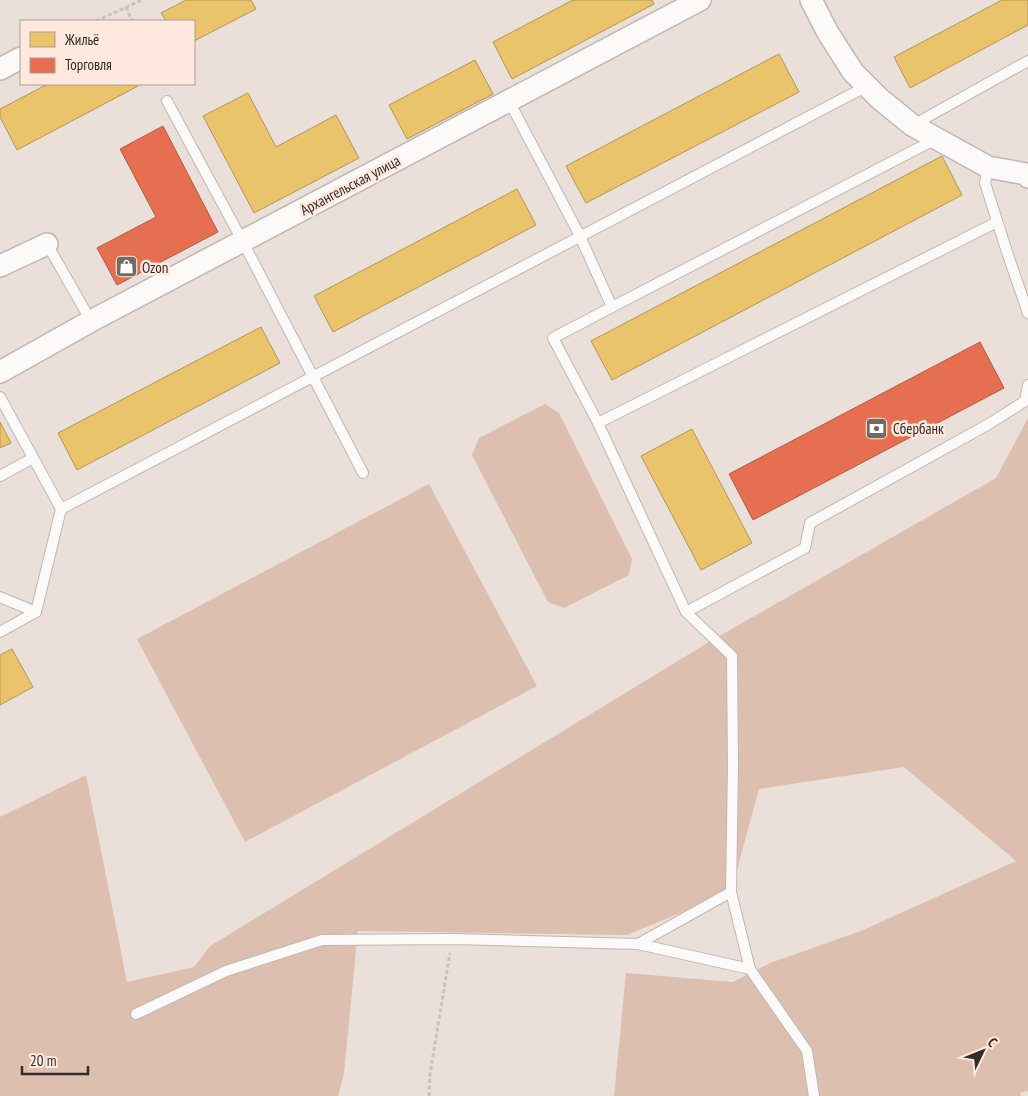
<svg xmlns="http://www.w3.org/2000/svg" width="1028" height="1096" font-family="'PT Sans Narrow',sans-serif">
	<rect width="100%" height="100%" fill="#eadfd9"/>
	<g fill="#ddbfb0">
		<path d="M 545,404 L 559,413 L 632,559 L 629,575 L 564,608 L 548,602 L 472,455 L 479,438 Z"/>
		<path d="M 1028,418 L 1028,1091 L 1020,1093 L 1021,1096 L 614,1096 L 626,973 L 733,982 L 770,963 L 861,931 L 1016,861 L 904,767 L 759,789 L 731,892 L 627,935 L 358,931 L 344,1073 L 338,1096 L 0,1096 L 0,817 L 86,775 L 127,982 L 194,967 L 210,946 L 709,642 L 996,478 Z"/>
		<path d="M 429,484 L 537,686 L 245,842 L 137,639 Z"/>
	</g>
	<g fill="#e9c46a" stroke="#b29656">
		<path d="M 186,0 L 251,0 L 256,9 L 194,41 L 194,21 L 166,21 L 161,13 Z"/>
		<path d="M 573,0 L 652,0 L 654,4 L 512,79 L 493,42 Z"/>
		<path d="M 1002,0 L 1028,0 L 1028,25 L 910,88 L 894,57 Z"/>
		<path d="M 779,54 L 799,92 L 586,203 L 566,166 Z"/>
		<path d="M 475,60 L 493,94 L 407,139 L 389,105 Z"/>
		<path d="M 48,84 L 137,84 L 138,86 L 17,150 L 0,117 L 0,109 Z"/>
		<path d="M 248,93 L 276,147 L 336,115 L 359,158 L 254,213 L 203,116 Z"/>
		<path d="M 942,156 L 962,195 L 612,380 L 591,341 Z"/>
		<path d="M 517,189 L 536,225 L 333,332 L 314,296 Z"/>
		<path d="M 261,327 L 280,363 L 77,470 L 58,433 Z"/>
		<path d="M 0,422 L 11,443 L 0,448 Z"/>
		<path d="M 692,429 L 752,543 L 701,570 L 641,456 Z"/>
		<path d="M 12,649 L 33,687 L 0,705 L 0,655 Z"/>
	</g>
	<g fill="#e76f51" stroke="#b15b44">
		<path d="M 163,126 L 218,232 L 117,285 L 97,248 L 156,217 L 120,149 Z"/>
		<path d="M 980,342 L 1004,388 L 753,520 L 729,474 Z"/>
	</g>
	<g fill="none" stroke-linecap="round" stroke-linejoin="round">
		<defs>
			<g id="service">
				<path d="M 167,101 L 243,242 L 363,473"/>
				<path d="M 509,101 L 579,234 L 612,307 L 553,338 L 598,423 L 686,612 L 805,548 L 810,523 L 989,424 L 1025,401 L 1028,385"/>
				<path d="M 913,125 L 1028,61"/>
				<path d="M 988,167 L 985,183 L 1008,255 L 1028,313"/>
				<path d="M 47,244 L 91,321"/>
				<path d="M 612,307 L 936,139"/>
				<path d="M 0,397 L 61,509 L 867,86"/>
				<path d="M 598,423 L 997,222"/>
				<path d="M 0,476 L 33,458"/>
				<path d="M 0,597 L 36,612"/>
				<path d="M 686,612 L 732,656 L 733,766 L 731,892 L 750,969"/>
				<path d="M 0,632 L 36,612 L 61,509"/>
				<path d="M 638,944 L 731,892"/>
				<path d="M 136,1014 L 226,971 L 322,940 L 453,939 L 638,944 L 750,969 L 807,1051 L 814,1096"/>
			</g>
			<g id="minor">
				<path d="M 811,0 L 828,33 L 853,72 L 880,99 L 912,125 L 988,167 L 1026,174 L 1028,177"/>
				<path d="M 0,69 L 21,58"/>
				<path d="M 0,266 L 47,244"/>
				<path d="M 0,372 L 91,321 L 700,0"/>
			</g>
		</defs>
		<use href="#service" stroke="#c0b7b2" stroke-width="12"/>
		<use href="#minor" stroke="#c0b7b2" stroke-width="24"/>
		<g stroke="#c8c2c1" stroke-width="3" stroke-dasharray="4 2.5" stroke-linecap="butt">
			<path d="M 126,7 L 132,21"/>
			<path d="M 96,21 L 142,0"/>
			<path d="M 429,1096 L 430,1074 L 450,953"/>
		</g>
		<use href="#service" stroke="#fcfaf9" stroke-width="10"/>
		<use href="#minor" stroke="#fcfaf9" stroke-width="21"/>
	</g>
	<defs>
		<symbol id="shop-square" viewBox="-11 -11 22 22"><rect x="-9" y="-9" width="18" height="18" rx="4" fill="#736a65" stroke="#ffe9de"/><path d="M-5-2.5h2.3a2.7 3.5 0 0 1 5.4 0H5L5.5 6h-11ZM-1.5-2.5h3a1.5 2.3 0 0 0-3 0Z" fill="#fff"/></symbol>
		<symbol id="bank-square" viewBox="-11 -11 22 22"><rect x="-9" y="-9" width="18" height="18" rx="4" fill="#736a65" stroke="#ffe9de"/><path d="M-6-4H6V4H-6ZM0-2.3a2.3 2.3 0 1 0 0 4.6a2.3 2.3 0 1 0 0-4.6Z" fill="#fff"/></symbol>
	</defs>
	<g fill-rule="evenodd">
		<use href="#shop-square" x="114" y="254" width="25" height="25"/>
		<use href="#bank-square" x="864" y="416" width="25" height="25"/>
	</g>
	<g text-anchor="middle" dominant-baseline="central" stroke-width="5" stroke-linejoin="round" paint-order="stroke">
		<g font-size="15" fill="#332b27" stroke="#ffe9de">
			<text transform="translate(350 185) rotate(-28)">Архангельская улица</text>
		</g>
		<g font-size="15" fill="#332b27" stroke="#ffe9de" text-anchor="start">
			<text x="142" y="267">Ozon</text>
			<text x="893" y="428">Сбербанк</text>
		</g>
	</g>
	<rect x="20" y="20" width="175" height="65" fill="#ffe9de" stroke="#ad9d95"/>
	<rect x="30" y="32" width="25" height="15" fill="#e9c46a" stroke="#ad9d95"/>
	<text x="65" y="45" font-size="15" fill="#332b27">Жильё</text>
	<rect x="30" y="58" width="25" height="15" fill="#e76f51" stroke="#ad9d95"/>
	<text x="65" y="70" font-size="15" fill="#332b27">Торговля</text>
	<g transform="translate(983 1051) rotate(47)" stroke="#ffe9de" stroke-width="4" paint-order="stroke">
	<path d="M0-4L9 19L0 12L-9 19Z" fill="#332b27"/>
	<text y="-8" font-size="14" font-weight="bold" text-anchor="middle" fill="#332b27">С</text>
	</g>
	<path d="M22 1066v8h66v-8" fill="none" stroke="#332b27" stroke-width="2.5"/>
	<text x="30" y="1066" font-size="15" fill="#332b27" stroke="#ffe9de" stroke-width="4" paint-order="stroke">20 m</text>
</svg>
